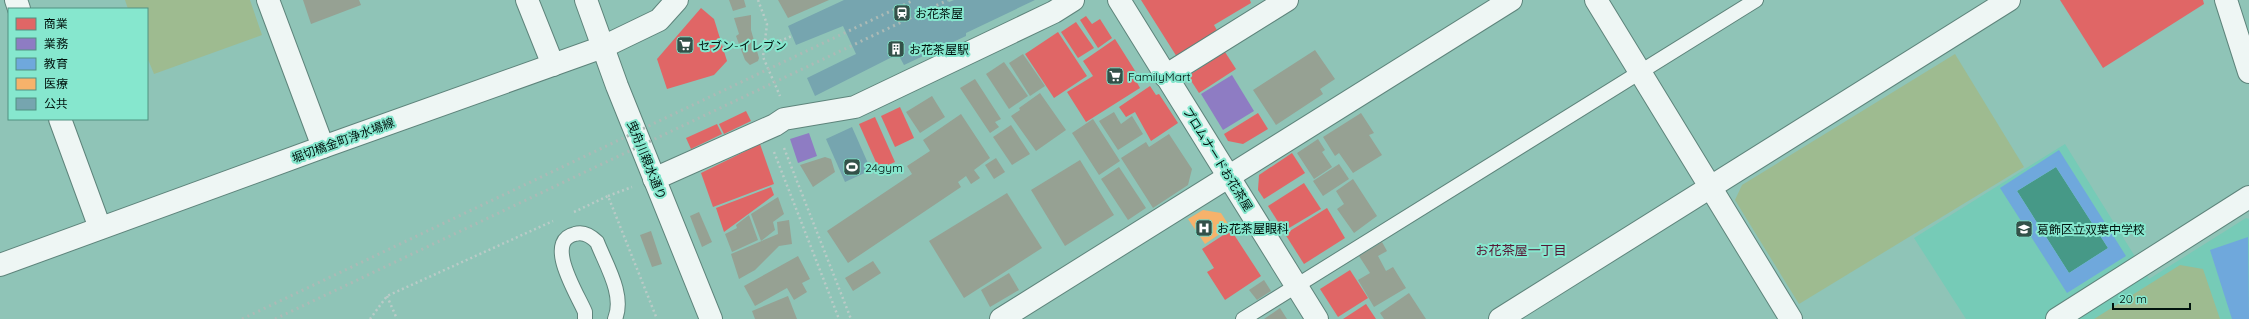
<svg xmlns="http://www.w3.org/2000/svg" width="2249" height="319" font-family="Quicksand,'Noto Sans JP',sans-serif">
	<rect width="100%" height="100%" fill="#8fc4b7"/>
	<path fill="#76cbb7" d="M 2065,144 L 2149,279 L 2246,218 L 2249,219 L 2249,319 L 1966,319 L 1914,238 Z"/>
	<g fill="#9ebb90">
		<path d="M 125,0 L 250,0 L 262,35 L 154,74 L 147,57 L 147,9 L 128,9 Z"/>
		<path d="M 1955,54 L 2024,167 L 1799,304 L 1735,200 L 1742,185 Z"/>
		<path d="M 2180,265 L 2203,269 L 2220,319 L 2094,319 Z"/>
	</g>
	<path fill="#469987" d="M 2056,167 L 2108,248 L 2069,273 L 2017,191 Z"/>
	<g fill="#e06666">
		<path d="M 1141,0 L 1250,0 L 1251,3 L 1214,25 L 1218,32 L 1177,57 Z"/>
		<path d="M 2060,0 L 2203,0 L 2204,4 L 2103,68 Z"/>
		<path d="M 701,8 L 714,19 L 727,61 L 714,75 L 667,89 L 657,59 Z"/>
		<path d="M 1086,16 L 1092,24 L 1100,19 L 1112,38 L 1098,48 L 1080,20 Z"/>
		<path d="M 1076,22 L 1094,48 L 1078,58 L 1061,32 Z"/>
		<path d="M 1058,32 L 1087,76 L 1054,98 L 1025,54 Z"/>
		<path d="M 1115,39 L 1139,77 L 1135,79 L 1140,88 L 1086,122 L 1067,92 L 1093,76 L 1083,61 Z"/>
		<path d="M 1225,52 L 1236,69 L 1199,93 L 1188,76 Z"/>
		<path d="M 1150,86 L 1156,95 L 1159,94 L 1178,123 L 1151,141 L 1135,112 L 1126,117 L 1119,107 Z"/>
		<path d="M 900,107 L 914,138 L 895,147 L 881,116 Z"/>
		<path d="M 746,111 L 751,121 L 724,134 L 719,124 Z"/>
		<path d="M 1258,113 L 1268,129 L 1243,144 L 1228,141 L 1224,134 Z"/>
		<path d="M 875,117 L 895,162 L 879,169 L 859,124 Z"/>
		<path d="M 717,124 L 722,134 L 691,149 L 686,138 Z"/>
		<path d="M 760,144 L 774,184 L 713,207 L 701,173 Z"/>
		<path d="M 1292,153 L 1305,173 L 1264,199 L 1258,190 L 1259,175 Z"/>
		<path d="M 1304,183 L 1321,209 L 1284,231 L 1268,206 Z"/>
		<path d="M 771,187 L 774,195 L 724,232 L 716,208 Z"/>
		<path d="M 1327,208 L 1345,238 L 1304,264 L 1285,234 Z"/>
		<path d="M 1231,230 L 1261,276 L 1225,300 L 1207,272 L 1214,268 L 1202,249 Z"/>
		<path d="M 1350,270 L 1368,298 L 1338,317 L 1320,289 Z"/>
		<path d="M 1366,304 L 1376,319 L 1343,319 Z"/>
	</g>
	<g fill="#8e7cc3">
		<path d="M 1232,75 L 1254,111 L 1223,130 L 1201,94 Z"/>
		<path d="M 809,133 L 817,156 L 798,163 L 790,139 Z"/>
	</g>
	<g fill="#6fa8dc" fill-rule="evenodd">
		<path d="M 2059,150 L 2126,256 L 2067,293 L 2000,188 ZM 2056,167 L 2108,248 L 2069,273 L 2017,191 Z"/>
		<path d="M 2248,237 L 2249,319 L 2232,319 L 2210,250 Z"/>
	</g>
	<path fill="#f6b26b" d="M 1203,210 L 1221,213 L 1230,227 L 1205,244 L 1188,219 Z"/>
	<g fill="#76a5af">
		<path d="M 844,0 L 948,0 L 949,2 L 954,0 L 1035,0 L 966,33 L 966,36 L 904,65 L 898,54 L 815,96 L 807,78 L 856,54 L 843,26 L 796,45 L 788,26 Z"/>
		<path d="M 852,127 L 871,170 L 845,182 L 826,139 Z"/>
	</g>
	<g fill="#96a193">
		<path d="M 303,0 L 359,0 L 361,5 L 311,24 Z"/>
		<path d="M 729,0 L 744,0 L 746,7 L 733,11 Z"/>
		<path d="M 778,0 L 829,0 L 788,18 Z"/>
		<path d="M 751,15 L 751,30 L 759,58 L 758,61 L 750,65 L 745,60 L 736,36 L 739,34 L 734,18 Z"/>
		<path d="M 1315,50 L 1335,79 L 1320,89 L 1323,94 L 1276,125 L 1253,90 Z"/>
		<path d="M 1023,54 L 1045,86 L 1030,96 L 1009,63 Z"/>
		<path d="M 1004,62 L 1028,96 L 1009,109 L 986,74 Z"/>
		<path d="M 975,79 L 1001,119 L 995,122 L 999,127 L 990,133 L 960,88 Z"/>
		<path d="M 1040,93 L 1066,130 L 1036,151 L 1011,116 L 1020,110 L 1019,108 Z"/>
		<path d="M 932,96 L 945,117 L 920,133 L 906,112 Z"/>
		<path d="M 1114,112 L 1121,124 L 1132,116 L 1143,134 L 1118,150 L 1099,121 Z"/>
		<path d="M 1361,113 L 1374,133 L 1369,135 L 1382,155 L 1353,173 L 1339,153 L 1335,156 L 1323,137 Z"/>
		<path d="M 961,114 L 990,158 L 974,170 L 980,178 L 971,184 L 966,176 L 958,182 L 961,187 L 848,263 L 827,231 L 912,174 L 907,166 L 930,151 L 923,140 Z"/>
		<path d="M 1093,119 L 1120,161 L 1099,175 L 1072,133 Z"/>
		<path d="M 1011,125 L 1030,154 L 1012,165 L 993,137 Z"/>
		<path d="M 1169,134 L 1192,169 L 1188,185 L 1153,208 L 1121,158 L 1146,142 L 1149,147 Z"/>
		<path d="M 1318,139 L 1325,150 L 1322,152 L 1332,167 L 1314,179 L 1297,153 Z"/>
		<path d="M 825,157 L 831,159 L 835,172 L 813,187 L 800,165 Z"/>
		<path d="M 996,158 L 1005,172 L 994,179 L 985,165 Z"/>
		<path d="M 1080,160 L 1114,215 L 1065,246 L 1031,190 Z"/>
		<path d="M 1339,164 L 1349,179 L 1323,196 L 1313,181 Z"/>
		<path d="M 1119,167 L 1146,208 L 1128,220 L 1101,179 Z"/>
		<path d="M 1353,179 L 1377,216 L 1354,233 L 1337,209 L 1344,204 L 1336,191 Z"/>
		<path d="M 1007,193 L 1042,248 L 964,298 L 929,241 Z"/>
		<path d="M 778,197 L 784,214 L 773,222 L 775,230 L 761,241 L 751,214 Z"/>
		<path d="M 699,212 L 712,242 L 702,247 L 690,216 Z"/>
		<path d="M 749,215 L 758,240 L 732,252 L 725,234 L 737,228 L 736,225 Z"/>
		<path d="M 789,220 L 792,244 L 779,246 L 755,270 L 739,279 L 731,254 L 778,234 L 777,222 Z"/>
		<path d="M 651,231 L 662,264 L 652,267 L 640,235 Z"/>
		<path d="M 1382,242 L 1387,251 L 1378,256 L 1386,271 L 1393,267 L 1406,288 L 1374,307 L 1358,280 L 1370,273 L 1359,256 Z"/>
		<path d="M 798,256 L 810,279 L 802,283 L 807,292 L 794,300 L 787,288 L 755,306 L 744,286 Z"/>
		<path d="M 873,261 L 881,273 L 853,291 L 845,278 Z"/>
		<path d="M 1009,273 L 1019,290 L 990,307 L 981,290 Z"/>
		<path d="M 1264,280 L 1271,291 L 1257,300 L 1249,290 Z"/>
		<path d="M 1409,293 L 1426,319 L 1384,319 L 1380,313 Z"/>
		<path d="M 788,296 L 797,319 L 755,319 L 752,311 Z"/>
		<path d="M 1280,308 L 1287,319 L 1264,319 Z"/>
	</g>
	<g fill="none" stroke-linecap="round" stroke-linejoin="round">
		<defs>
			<g id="service">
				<path d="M 585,319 L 585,312 C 578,295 543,241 575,234 C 584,231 591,236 597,242 C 606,265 625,295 615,319"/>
				<path d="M 1243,319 L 1756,0"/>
			</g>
			<g id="minor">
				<path d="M 16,0 L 19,9"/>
				<path d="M 268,0 L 323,147"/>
				<path d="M 527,0 L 553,65"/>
				<path d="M 1119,0 L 1317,319"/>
				<path d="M 1596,0 L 1791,319"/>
				<path d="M 1165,76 L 1287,0"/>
				<path d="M 60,119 L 100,228"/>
				<path d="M 654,179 L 775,125 L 784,119 L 855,107 L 1054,12 L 1073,0"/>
				<path d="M 1001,319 L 1511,0"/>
				<path d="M 1500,319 L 2009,0"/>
				<path d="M 2057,319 L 2249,197"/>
			</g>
			<g id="tertiary">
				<path d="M 586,0 L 617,86 L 711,319"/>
				<path d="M 2226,0 L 2249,72"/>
				<path d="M 0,265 L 323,147 L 603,47 L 659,20 L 677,0"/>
			</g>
		</defs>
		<use href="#service" stroke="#5e847b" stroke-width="16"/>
		<use href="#minor" stroke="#5e847b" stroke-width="24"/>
		<use href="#tertiary" stroke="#5e847b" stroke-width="24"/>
		<g stroke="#bacbc7" stroke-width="2.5" stroke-dasharray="2 3" stroke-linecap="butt">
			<path d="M 758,0 L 767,24 L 763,57 L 780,96"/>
			<path d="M 765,40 L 777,42 L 792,36"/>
			<path d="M 784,148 L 851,319"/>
			<path d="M 774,152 L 839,319"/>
			<path d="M 608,196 L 632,187"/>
			<path d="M 574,212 L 608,196 L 657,319"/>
			<path d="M 387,296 L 397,319"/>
			<path d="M 370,319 L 387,296 L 553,221"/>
		</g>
		<use href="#service" stroke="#eef6f4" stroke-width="14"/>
		<use href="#minor" stroke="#eef6f4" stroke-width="22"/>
		<use href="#tertiary" stroke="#eef6f4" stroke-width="22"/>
		<g stroke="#acbab6" stroke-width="3" stroke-dasharray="2 4" stroke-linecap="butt">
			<path d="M 242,319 L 914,0"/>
			<path d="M 275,319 L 948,0"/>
		</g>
	</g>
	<defs>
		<symbol id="station-square" viewBox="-11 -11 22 22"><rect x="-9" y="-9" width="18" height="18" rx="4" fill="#335149" stroke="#86e7ce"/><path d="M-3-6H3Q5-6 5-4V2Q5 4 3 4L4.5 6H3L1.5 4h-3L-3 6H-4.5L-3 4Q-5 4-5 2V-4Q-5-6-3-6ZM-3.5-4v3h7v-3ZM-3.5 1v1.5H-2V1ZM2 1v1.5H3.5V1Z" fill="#fff"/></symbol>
		<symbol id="supermarket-square" viewBox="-11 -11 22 22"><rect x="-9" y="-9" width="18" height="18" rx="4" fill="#335149" stroke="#86e7ce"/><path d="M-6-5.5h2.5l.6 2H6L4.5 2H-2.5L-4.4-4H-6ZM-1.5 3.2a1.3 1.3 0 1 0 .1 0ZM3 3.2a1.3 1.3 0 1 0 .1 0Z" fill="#fff"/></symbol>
		<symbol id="building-square" viewBox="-11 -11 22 22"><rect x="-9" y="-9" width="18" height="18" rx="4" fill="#335149" stroke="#86e7ce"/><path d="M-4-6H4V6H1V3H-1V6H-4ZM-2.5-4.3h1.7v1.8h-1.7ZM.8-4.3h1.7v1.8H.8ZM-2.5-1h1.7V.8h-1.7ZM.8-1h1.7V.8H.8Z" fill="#fff"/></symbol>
		<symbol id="stadium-square" viewBox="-11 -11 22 22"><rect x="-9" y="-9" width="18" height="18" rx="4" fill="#335149" stroke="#86e7ce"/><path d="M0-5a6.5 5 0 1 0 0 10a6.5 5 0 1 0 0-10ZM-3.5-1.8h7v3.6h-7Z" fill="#fff"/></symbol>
		<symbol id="hospital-square" viewBox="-11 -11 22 22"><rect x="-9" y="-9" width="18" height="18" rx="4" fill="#335149" stroke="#86e7ce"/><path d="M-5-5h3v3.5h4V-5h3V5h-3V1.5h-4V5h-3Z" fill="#fff"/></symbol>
		<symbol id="school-square" viewBox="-11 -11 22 22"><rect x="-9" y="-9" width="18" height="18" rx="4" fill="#335149" stroke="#86e7ce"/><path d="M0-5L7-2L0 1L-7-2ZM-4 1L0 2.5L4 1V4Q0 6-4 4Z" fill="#fff"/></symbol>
	</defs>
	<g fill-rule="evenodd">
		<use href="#station-square" x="892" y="3" width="20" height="20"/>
		<use href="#supermarket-square" x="675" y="35" width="20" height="20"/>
		<use href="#building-square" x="886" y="39" width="20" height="20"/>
		<use href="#supermarket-square" x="1105" y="66" width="20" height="20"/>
		<use href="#stadium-square" x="842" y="157" width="20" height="20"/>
		<use href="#hospital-square" x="1194" y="218" width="20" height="20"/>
		<use href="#school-square" x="2014" y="219" width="20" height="20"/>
	</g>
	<g text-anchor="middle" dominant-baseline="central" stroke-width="4" stroke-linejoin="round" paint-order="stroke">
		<g font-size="12" fill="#01130e" stroke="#86e7ce" text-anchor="start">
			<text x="915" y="13">お花茶屋</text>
			<text x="698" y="45">セブン-イレブン</text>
			<text x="909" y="49">お花茶屋駅</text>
			<text x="1128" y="76">FamilyMart</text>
			<text x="865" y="167">24gym</text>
			<text x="1217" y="228">お花茶屋眼科</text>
			<text x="2037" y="229">葛飾区立双葉中学校</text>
		</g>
		<g font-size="12" fill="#01130e" stroke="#86e7ce">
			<text transform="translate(343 140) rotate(-20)">堀切橋金町浄水場線</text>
			<text transform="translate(1218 159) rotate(58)">プロムナードお花茶屋</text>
			<text transform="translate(647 160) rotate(68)">曳舟川親水通り</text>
		</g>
		<g font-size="13" fill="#581735" stroke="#86e7ce">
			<text x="1521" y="250">お花茶屋一丁目</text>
		</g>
	</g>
	<rect x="8" y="8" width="140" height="112" fill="#86e7ce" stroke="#519281"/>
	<rect x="16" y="18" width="20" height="12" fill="#e06666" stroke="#519281"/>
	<text x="44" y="28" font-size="12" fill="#01130e">商業</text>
	<rect x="16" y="38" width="20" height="12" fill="#8e7cc3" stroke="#519281"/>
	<text x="44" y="48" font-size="12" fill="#01130e">業務</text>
	<rect x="16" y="58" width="20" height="12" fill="#6fa8dc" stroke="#519281"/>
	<text x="44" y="68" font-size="12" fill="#01130e">教育</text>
	<rect x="16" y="78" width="20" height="12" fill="#f6b26b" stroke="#519281"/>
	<text x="44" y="88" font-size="12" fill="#01130e">医療</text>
	<rect x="16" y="98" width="20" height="12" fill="#76a5af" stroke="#519281"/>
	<text x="44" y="108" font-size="12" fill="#01130e">公共</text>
	<path d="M2113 303v6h77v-6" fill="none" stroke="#01130e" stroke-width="2"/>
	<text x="2119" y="303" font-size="12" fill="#01130e" stroke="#86e7ce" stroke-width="3" paint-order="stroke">20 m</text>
</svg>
